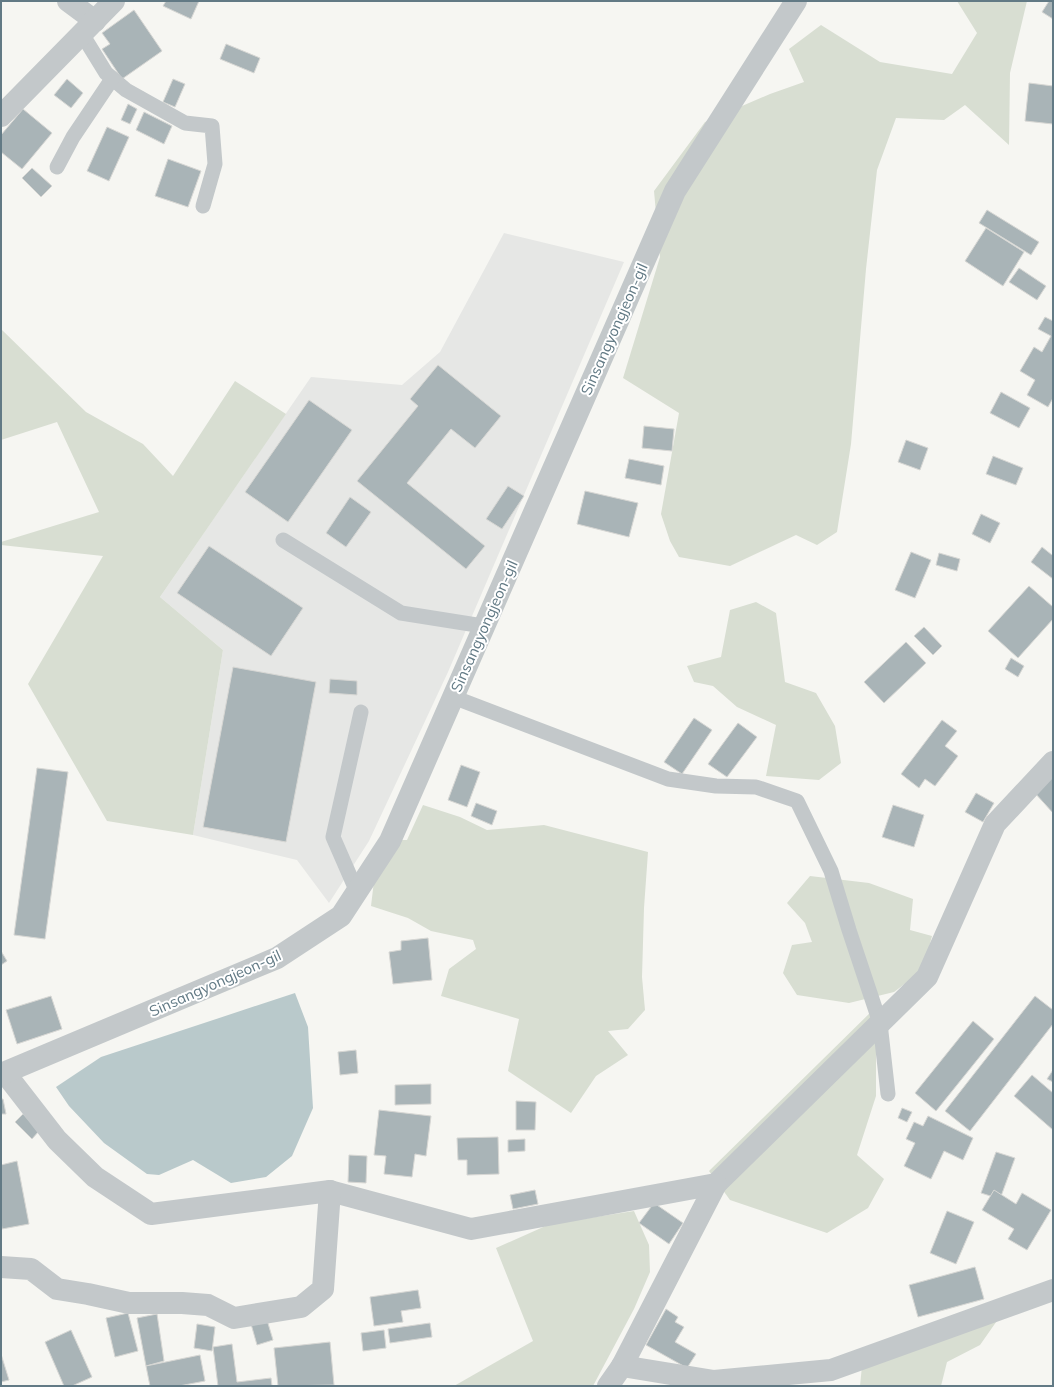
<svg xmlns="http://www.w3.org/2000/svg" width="1054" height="1387" font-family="Mulish,sans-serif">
	<rect width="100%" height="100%" fill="#f6f6f2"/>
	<path fill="#e6e7e5" d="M 504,233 L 624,262 L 448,672 L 369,841 L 329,903 L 297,860 L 193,835 L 223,650 L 160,597 L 311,377 L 402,385 L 440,352 Z"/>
	<g fill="#d8ded2">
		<path d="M 957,1 L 1027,1 L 1010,73 L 1009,145 L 965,105 L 944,120 L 896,118 L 877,170 L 866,269 L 851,444 L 837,532 L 817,545 L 796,535 L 730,566 L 679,557 L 670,541 L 661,514 L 679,413 L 623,378 L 660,257 L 654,191 L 705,122 L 770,94 L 804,82 L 789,49 L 821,25 L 880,62 L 952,74 L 977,33 Z"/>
		<path d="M 1,329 L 86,412 L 143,444 L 173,476 L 235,381 L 286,414 L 160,597 L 223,650 L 193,835 L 107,821 L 28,684 L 103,556 L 1,545 L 1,542 L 99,512 L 57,422 L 1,440 Z"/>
		<path d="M 756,602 L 776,613 L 785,682 L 816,693 L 835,726 L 841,763 L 819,780 L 766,776 L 776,725 L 737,707 L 713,686 L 694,682 L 687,666 L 721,657 L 730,610 Z"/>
		<path d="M 423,805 L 460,817 L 487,830 L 544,825 L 648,852 L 644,908 L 642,977 L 645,1010 L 628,1029 L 608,1031 L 628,1055 L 596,1076 L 571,1113 L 508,1071 L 519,1019 L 441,996 L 449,969 L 476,949 L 473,940 L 431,931 L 408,918 L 371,906 L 374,881 L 399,840 L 407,840 Z"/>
		<path d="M 810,876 L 869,883 L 913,899 L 910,930 L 932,936 L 923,970 L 894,992 L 849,1003 L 797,995 L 783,973 L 792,945 L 812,942 L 805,923 L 787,903 Z"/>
		<path d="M 876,1007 L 876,1096 L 857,1155 L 884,1179 L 868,1208 L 827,1233 L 730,1200 L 709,1171 Z"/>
		<path d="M 634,1211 L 649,1245 L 650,1272 L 634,1309 L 593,1386 L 454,1386 L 533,1341 L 496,1248 L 550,1224 Z"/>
		<path d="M 1001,1315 L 980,1345 L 947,1362 L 941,1386 L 860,1386 L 862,1366 Z"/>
	</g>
	<path fill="#b9c9cb" d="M 295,993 L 308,1027 L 313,1108 L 292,1156 L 266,1177 L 231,1183 L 193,1160 L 159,1175 L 147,1174 L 104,1143 L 69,1106 L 56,1087 L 101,1057 Z"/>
	<g fill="#a9b4b7" stroke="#d7d7d4">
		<path d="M 166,1 L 199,1 L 191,19 L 163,6 Z"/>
		<path d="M 1049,1 L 1053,1 L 1053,19 L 1042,12 Z"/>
		<path d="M 134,10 L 162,51 L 122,79 L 102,49 L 110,44 L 102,33 Z"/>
		<path d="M 226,44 L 260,58 L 254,73 L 220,59 Z"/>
		<path d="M 67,79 L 83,93 L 71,108 L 54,95 Z"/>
		<path d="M 173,79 L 185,84 L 175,107 L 163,102 Z"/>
		<path d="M 1029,83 L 1053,86 L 1053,124 L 1025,121 Z"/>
		<path d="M 128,104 L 137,109 L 130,124 L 121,120 Z"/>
		<path d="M 23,109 L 52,133 L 22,169 L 1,152 L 1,135 Z"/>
		<path d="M 144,112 L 172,126 L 164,144 L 136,130 Z"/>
		<path d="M 107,127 L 129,137 L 109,181 L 87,171 Z"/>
		<path d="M 168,159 L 201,171 L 188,207 L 155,196 Z"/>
		<path d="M 32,168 L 52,186 L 41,197 L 22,178 Z"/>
		<path d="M 987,210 L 1039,242 L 1031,255 L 979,223 Z"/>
		<path d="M 986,228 L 1024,252 L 1003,286 L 965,261 Z"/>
		<path d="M 1019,268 L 1046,286 L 1037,300 L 1009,282 Z"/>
		<path d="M 1045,317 L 1053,321 L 1053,398 L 1048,407 L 1027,395 L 1035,380 L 1020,371 L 1034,347 L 1042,352 L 1051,336 L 1038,329 Z"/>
		<path d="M 438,365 L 501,416 L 475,448 L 451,429 L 407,483 L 485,546 L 466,569 L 357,481 L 418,406 L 410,399 Z"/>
		<path d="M 1001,392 L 1030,408 L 1019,428 L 990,413 Z"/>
		<path d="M 309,400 L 352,430 L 288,522 L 245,492 Z"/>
		<path d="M 644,426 L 674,429 L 672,451 L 642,448 Z"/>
		<path d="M 906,440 L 928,448 L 920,470 L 898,462 Z"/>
		<path d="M 993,456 L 1023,468 L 1016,485 L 986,474 Z"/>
		<path d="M 629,459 L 664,466 L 661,485 L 625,478 Z"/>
		<path d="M 508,486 L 524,496 L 502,529 L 486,519 Z"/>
		<path d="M 585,491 L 638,503 L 629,537 L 577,524 Z"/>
		<path d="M 350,497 L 371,512 L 346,547 L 326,533 Z"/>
		<path d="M 981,514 L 1000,523 L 990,543 L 972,534 Z"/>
		<path d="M 209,546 L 303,608 L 271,656 L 177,593 Z"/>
		<path d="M 1042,547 L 1052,555 L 1053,553 L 1053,579 L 1031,562 Z"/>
		<path d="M 911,552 L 931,560 L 915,598 L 895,590 Z"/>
		<path d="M 939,553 L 960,559 L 957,571 L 936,565 Z"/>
		<path d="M 1029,586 L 1053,607 L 1053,619 L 1018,658 L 988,631 Z"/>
		<path d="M 924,627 L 942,646 L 933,655 L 914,636 Z"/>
		<path d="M 906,642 L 926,663 L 884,703 L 864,682 Z"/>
		<path d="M 1011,658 L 1024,666 L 1018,677 L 1005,669 Z"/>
		<path d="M 233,667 L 316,682 L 286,842 L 203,827 Z"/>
		<path d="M 330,679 L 357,681 L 357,695 L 329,693 Z"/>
		<path d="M 694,718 L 712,730 L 682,774 L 664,762 Z"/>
		<path d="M 942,720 L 957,731 L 945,746 L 958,756 L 935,786 L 925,779 L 919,788 L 901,774 Z"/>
		<path d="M 738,723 L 757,737 L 727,777 L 708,764 Z"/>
		<path d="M 461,765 L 480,772 L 467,807 L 448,800 Z"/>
		<path d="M 37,768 L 68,772 L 45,939 L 14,935 Z"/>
		<path d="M 1053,775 L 1053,813 L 1034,792 Z"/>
		<path d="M 976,793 L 994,803 L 983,822 L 965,812 Z"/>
		<path d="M 476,803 L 497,811 L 492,825 L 471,816 Z"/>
		<path d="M 893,805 L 924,815 L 914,847 L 882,837 Z"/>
		<path d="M 428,938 L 432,980 L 393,984 L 389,952 L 401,950 L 401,941 Z"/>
		<path d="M 1,951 L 7,961 L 1,965 Z"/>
		<path d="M 51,996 L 62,1029 L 17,1044 L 6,1010 Z"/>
		<path d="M 1035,996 L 1053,1010 L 1053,1024 L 970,1131 L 945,1111 Z"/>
		<path d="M 973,1021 L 994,1039 L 936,1111 L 915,1093 Z"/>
		<path d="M 356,1050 L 358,1073 L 340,1075 L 338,1052 Z"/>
		<path d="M 1053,1070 L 1053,1082 L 1047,1079 Z"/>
		<path d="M 1032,1075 L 1053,1093 L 1053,1130 L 1014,1096 Z"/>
		<path d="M 431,1084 L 431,1104 L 395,1105 L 395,1085 Z"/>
		<path d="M 1,1099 L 3,1099 L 6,1114 L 1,1114 Z"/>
		<path d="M 516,1101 L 536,1102 L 535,1130 L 516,1130 Z"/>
		<path d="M 902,1108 L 912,1112 L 907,1122 L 898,1118 Z"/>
		<path d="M 379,1110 L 431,1116 L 426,1156 L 415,1154 L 412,1177 L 384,1174 L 386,1156 L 374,1155 Z"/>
		<path d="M 23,1114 L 39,1131 L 32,1139 L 15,1122 Z"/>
		<path d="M 928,1116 L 973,1138 L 963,1160 L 944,1151 L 931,1179 L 904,1166 L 915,1143 L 906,1139 L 914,1122 L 923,1126 Z"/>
		<path d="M 498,1137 L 499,1174 L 467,1175 L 467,1160 L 458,1160 L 457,1138 Z"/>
		<path d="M 525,1139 L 525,1151 L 508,1152 L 508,1140 Z"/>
		<path d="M 996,1152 L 1015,1158 L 1000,1199 L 981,1193 Z"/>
		<path d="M 349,1155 L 367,1156 L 366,1183 L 348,1182 Z"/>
		<path d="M 17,1161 L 29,1224 L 2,1229 L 1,1222 L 1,1165 Z"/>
		<path d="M 535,1190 L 538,1204 L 513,1209 L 510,1195 Z"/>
		<path d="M 994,1190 L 1016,1204 L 1022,1193 L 1051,1210 L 1027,1250 L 1008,1239 L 1014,1229 L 982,1210 Z"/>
		<path d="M 654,1203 L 683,1223 L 669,1244 L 639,1223 Z"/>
		<path d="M 947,1211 L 974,1222 L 956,1264 L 930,1253 Z"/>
		<path d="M 975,1267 L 984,1299 L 918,1317 L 909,1285 Z"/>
		<path d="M 418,1290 L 421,1308 L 401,1311 L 403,1322 L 374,1326 L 370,1297 Z"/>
		<path d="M 666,1309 L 678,1317 L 675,1322 L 684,1327 L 675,1342 L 696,1354 L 687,1368 L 646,1345 Z"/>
		<path d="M 128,1313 L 138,1351 L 115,1357 L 106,1318 Z"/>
		<path d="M 157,1314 L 164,1361 L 146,1366 L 137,1318 Z"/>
		<path d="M 267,1320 L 273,1340 L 257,1345 L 251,1324 Z"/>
		<path d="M 430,1323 L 432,1337 L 390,1343 L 388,1329 Z"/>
		<path d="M 197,1324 L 215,1327 L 212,1351 L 194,1348 Z"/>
		<path d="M 71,1330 L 92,1377 L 72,1386 L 64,1386 L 45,1342 Z"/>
		<path d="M 384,1330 L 386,1348 L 363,1351 L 361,1333 Z"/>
		<path d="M 330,1342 L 334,1385 L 278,1386 L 274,1348 Z"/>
		<path d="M 232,1344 L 237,1382 L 271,1378 L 272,1386 L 218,1386 L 213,1347 Z"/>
		<path d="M 1,1354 L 9,1380 L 1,1382 Z"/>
		<path d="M 200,1355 L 205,1381 L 179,1386 L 150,1386 L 146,1366 Z"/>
	</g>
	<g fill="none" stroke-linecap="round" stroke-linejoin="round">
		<g stroke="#c3c8ca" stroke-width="15">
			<path d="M 82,34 L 106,73 L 126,90 L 185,123 L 212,126 L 215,164 L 203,206"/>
			<path d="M 57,167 L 73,137 L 112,79"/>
			<path d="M 283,540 L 401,613 L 483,626"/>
			<path d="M 453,697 L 668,779 L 716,786 L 756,787 L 797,801 L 831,871 L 849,930 L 880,1023 L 888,1094"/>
			<path d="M 357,892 L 333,837 L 361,712"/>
		</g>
		<g stroke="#c3c8ca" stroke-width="22">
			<path d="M 68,1 L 95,21"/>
			<path d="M 1,116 L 114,1"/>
			<path d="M 5,1073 L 57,1140 L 95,1177 L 151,1214 L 330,1191 L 471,1229 L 716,1184 L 927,977 L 995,824 L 1053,762"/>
			<path d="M 1,1074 L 277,958 L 341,916 L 390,841 L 675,191 L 796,1"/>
			<path d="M 1,1267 L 31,1269 L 57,1289 L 88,1294 L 129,1303 L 182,1303 L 208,1305 L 234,1318 L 301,1307 L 323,1289 L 330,1191"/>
			<path d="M 622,1366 L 714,1381 L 831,1370 L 1053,1290"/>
			<path d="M 608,1386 L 622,1366 L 716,1184"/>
		</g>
	</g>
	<g text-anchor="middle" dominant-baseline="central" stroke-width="4" stroke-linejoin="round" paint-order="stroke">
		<g font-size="15" fill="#627a85" stroke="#fff">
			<text transform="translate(614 329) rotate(-66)">Sinsangyongjeon-gil</text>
			<text transform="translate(484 626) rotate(-66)">Sinsangyongjeon-gil</text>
			<text transform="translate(215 983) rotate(-24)">Sinsangyongjeon-gil</text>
		</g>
	</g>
	<rect width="1054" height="1387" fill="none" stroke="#627a85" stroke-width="4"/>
</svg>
